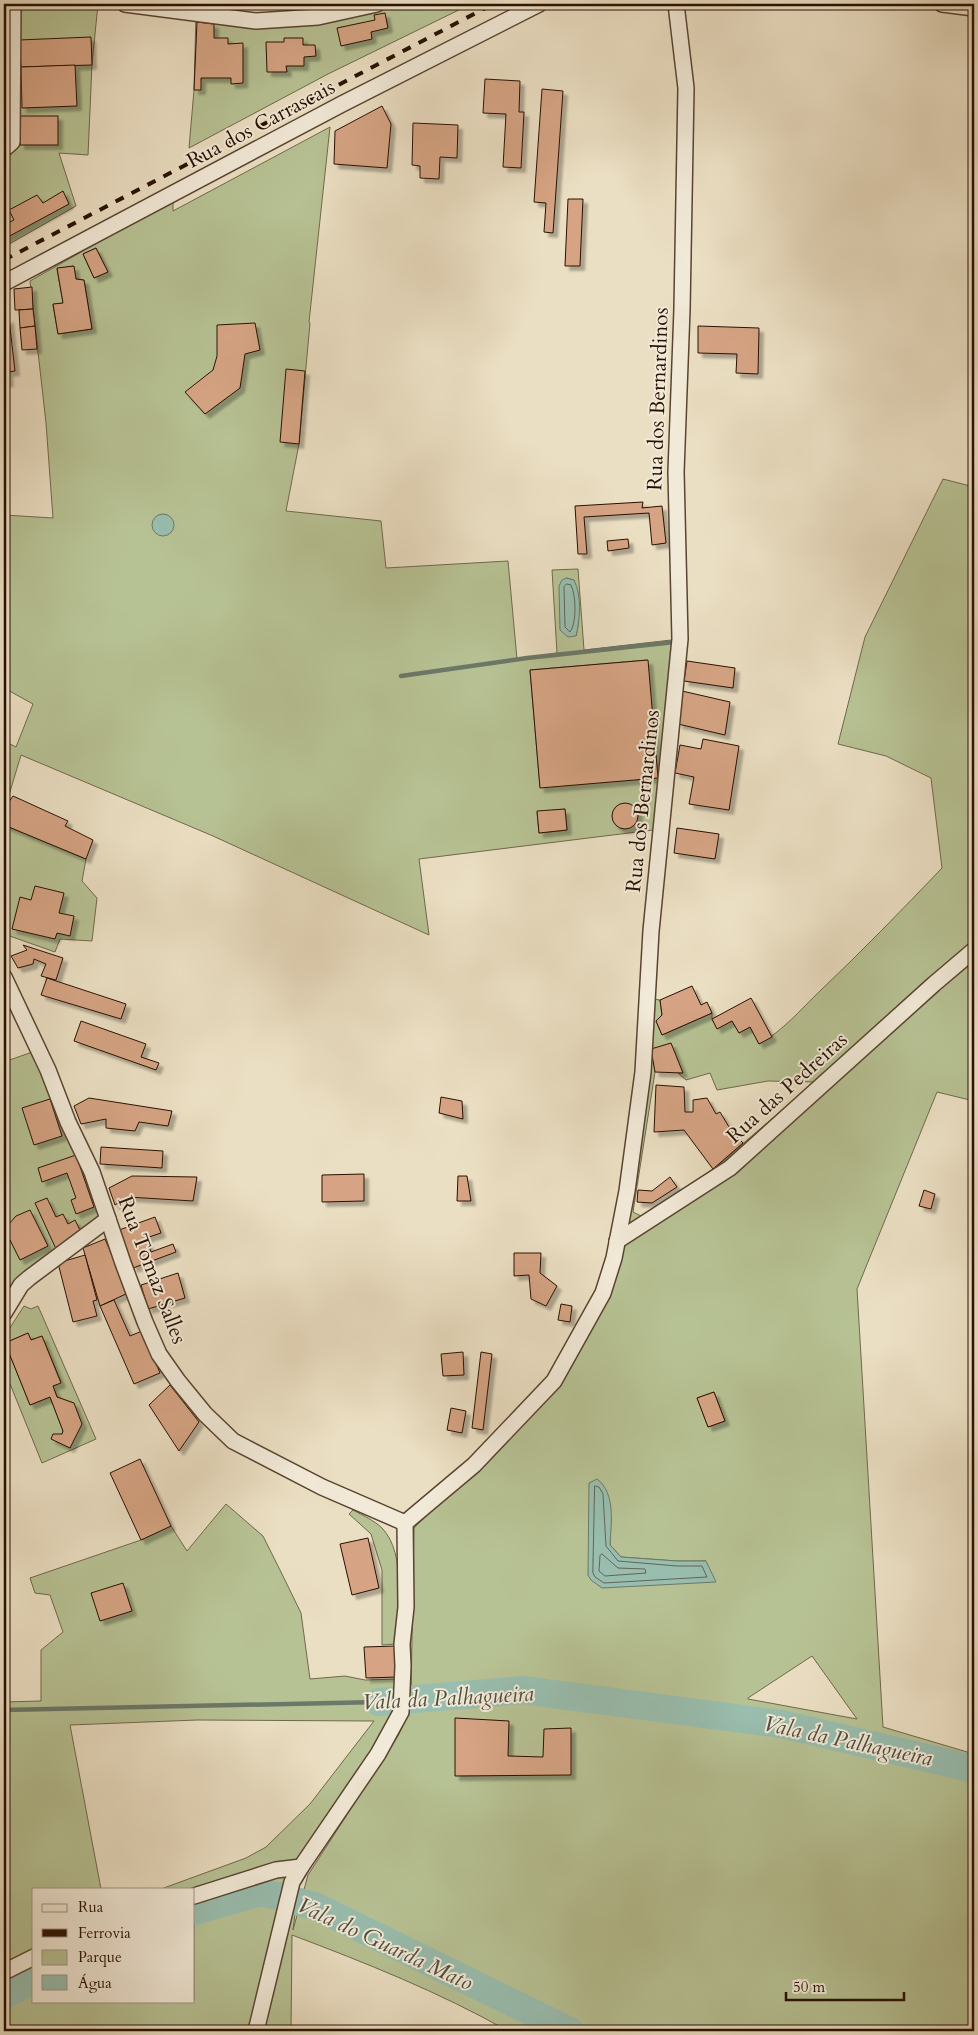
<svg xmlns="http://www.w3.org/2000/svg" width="978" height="2035" font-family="Cardo,serif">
	<defs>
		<filter id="shadow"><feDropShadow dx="4.5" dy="4.5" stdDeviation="1" flood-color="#0004"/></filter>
	</defs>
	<rect width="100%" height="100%" fill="#ebdfc3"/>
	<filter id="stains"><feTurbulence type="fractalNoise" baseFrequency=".004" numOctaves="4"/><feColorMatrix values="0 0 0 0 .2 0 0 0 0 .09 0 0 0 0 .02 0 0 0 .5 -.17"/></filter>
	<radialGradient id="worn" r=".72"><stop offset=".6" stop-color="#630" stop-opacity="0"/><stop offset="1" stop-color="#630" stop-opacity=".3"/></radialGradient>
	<g fill="#b7c294" stroke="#70694a" fill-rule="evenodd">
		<path d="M 4,4 L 98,4 L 92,64 L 88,155 L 59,153 L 76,206 L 4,247 Z"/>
		<path d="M 125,4 L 227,4 L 226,17 L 256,21 L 377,4 L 471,4 L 328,74 L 189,148 L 194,90 L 196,13 Z"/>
		<path d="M 330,127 L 309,322 L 310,323 L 299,444 L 286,511 L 381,521 L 386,568 L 508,561 L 517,659 L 557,653 L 552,570 L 578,569 L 584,650 L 680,639 L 661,829 L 419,859 L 429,935 L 213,836 L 21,755 L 6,805 L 4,804 L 4,741 L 16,747 L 33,704 L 4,688 L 4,515 L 53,518 L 46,423 L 30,281 L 173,200 L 173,211 ZM 96,248 L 107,272 L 94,278 L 83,254 ZM 73,266 L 76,279 L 84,280 L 92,329 L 58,334 L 53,305 L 63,303 L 57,269 ZM 566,578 L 574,580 C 578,600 581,617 576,636 ZM 647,660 L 658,778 L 540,787 L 530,670 ZM 565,809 L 567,830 L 539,833 L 537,812 Z"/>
		<path d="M 943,479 L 974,487 L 974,1101 L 937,1092 L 857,1289 L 883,1727 L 974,1754 L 974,2031 L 508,2031 C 439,1992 366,1963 292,1935 L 291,2031 L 4,2031 L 4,1702 L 41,1701 L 41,1650 L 63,1632 L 50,1595 L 35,1593 L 30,1578 L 141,1540 L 171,1526 L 187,1551 L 226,1504 L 263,1536 L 282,1574 L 301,1613 L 310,1679 L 345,1676 L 365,1680 L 397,1679 L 401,1712 L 301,1867 L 293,1930 L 308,1875 L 398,1736 L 407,1717 L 411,1695 L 414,1528 L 476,1468 L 554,1381 L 614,1258 L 647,998 L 660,1000 L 662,1015 L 656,1021 L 662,1035 L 712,1013 L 712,1019 L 717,1028 L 732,1021 L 739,1033 L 750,1027 L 759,1044 C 783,1031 801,1009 820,991 C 862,951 902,910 942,868 L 931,778 L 886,756 L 838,744 L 865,637 ZM 652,1049 L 682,1073 L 678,1073 L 686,1080 L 710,1073 L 717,1090 L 768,1081 L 815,1082 L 713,1169 L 641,1216 L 633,1212 L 655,1072 ZM 714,1392 L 725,1421 L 708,1427 L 697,1398 ZM 611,1518 L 610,1545 L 621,1557 L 677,1561 L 706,1561 L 588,1575 ZM 812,1656 L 857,1719 L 748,1699 L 748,1698 ZM 197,1720 L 374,1721 L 310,1804 L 266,1847 L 246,1858 L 161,1889 L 194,1889 L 194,2001 L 34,2001 L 34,1889 L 101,1889 L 70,1725 Z"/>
		<path d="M 4,825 L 86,859 L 82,881 L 97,898 L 92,941 L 60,939 L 55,952 L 4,934 Z"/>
		<path d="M 38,1050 L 108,1219 L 29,1278 L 4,1313 L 4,1062 Z"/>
		<path d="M 24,1306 L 31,1309 L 38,1306 L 96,1439 L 42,1463 L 4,1369 L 4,1337 ZM 28,1333 L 31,1340 L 42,1336 L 61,1382 L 53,1386 L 57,1397 L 74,1403 L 70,1448 L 62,1434 L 63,1431 L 50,1397 L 30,1405 L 5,1343 Z"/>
		<path d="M 353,1510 C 362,1515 375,1521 382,1528 C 407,1554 398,1612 396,1644 L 382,1645 L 382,1570 L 371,1534 L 349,1514 Z"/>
	</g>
	<g fill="#99bdae" stroke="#6c7868">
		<circle cx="163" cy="525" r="11"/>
		<path d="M 566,578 L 574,580 C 582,596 580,619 576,636 L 568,637 L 560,630 L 559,586 L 562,580 Z"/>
		<path d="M 597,1479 C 616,1493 611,1524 610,1545 L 621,1557 L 677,1561 L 706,1561 L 716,1582 L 602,1588 L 591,1580 L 588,1575 L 589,1483 Z"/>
	</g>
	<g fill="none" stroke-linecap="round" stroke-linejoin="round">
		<g stroke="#606657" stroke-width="1">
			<path d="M 567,584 L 571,585 C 576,595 577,623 570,632 L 565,627 L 564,587 Z"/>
			<path d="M 595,1486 L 599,1487 L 603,1494 L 606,1546 L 618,1561 L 677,1566 L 702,1566 L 707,1577 L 604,1583 L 595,1577 L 593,1573 Z"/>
			<path d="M 602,1554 L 618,1568 L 645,1569 L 646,1573 L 605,1576 L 599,1571 L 600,1556 Z"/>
		</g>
		<g stroke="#6c7868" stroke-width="4.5">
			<path d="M 401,676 L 527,658 L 675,642"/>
			<path d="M 4,1710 L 379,1702"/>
		</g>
		<g stroke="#99bdae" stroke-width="28">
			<path d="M 379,1702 L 523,1690 L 781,1724 L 974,1769"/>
			<path d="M 194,1911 L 261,1892 L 315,1906 L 570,2031"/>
			<path d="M 4,1995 L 34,1980"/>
		</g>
	</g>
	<g fill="#d6a484" stroke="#281000" filter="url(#shadow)">
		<path d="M 385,13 L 388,28 L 371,32 L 372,39 L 341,46 L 337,28 L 375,20 L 374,15 Z"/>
		<path d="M 197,22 L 214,24 L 214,38 L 228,38 L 228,44 L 243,43 L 243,83 L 231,84 L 231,78 L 201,78 L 201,90 L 194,90 Z"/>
		<path d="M 91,37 L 92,65 L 21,67 L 19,40 Z"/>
		<path d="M 284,38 L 303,38 L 303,45 L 315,45 L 316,56 L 304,57 L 304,66 L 286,66 L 287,72 L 267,72 L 266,42 L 284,42 Z"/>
		<path d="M 75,65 L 77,106 L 22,108 L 21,67 Z"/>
		<path d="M 485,79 L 520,81 L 519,112 L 524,112 L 521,168 L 503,167 L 506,114 L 483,113 Z"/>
		<path d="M 542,89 L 563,91 L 553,233 L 544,232 L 546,203 L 534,202 Z"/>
		<path d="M 382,106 L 391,124 L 387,168 L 334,164 L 335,131 Z"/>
		<rect x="20" y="116" width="38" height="29"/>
		<path d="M 413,123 L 458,125 L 457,158 L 440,157 L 439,179 L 420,178 L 420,166 L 412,165 Z"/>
		<path d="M 63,191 L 69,204 L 4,239 L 4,225 L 14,220 L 9,210 L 37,195 L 43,203 Z"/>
		<path d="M 568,199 L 583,199 L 580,266 L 565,266 Z"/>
		<path d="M 96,248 L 108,272 L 94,278 L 83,254 Z"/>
		<path d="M 74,266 L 76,279 L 84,280 L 92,329 L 58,334 L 53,304 L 63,303 L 57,268 Z"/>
		<path d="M 32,287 L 33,309 L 15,310 L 14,289 Z"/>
		<path d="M 33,309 L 35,326 L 20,328 L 19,310 Z"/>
		<path d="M 4,319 L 9,319 L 15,371 L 8,372 L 9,382 L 4,383 Z"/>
		<path d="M 255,323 L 260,350 L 245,354 L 240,388 L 205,414 L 185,392 L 213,370 L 217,356 L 217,325 Z"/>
		<path d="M 35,326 L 37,349 L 22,350 L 20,328 Z"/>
		<path d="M 698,326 L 759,328 L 758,374 L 736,373 L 737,354 L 698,353 Z"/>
		<path d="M 286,369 L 305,371 L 299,444 L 280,442 Z"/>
		<path d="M 643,502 L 642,508 L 662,506 L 666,543 L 652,545 L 649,513 L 584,517 L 587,554 L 578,554 L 575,506 Z"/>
		<path d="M 628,539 L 629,548 L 608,551 L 607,541 Z"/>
		<path d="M 648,660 L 658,778 L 540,788 L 530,670 Z"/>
		<path d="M 687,661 L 735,668 L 733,688 L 684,681 Z"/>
		<path d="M 682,691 L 730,702 L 725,735 L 678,724 Z"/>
		<path d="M 703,739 L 739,746 L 729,810 L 689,804 L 694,777 L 675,773 L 680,745 L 701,749 Z"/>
		<path d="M 13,796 L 68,821 L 65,826 L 93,840 L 86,859 L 4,825 L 4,809 Z"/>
		<circle cx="625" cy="816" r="13"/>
		<path d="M 565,809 L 567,830 L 539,833 L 537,811 Z"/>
		<path d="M 677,828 L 719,834 L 715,859 L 674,853 Z"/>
		<path d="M 35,886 L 64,893 L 59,913 L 74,916 L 70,936 L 57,933 L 55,939 L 12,929 L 20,897 L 31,900 Z"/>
		<path d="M 23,945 L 63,958 L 56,980 L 41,976 L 46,964 L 34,959 L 33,964 L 18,968 L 11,956 L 27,950 Z"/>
		<path d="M 47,978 L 126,1004 L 121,1019 L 41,995 Z"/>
		<path d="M 692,986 L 701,1005 L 707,1002 L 712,1013 L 662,1035 L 656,1021 L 662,1015 L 660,1000 Z"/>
		<path d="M 751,998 L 772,1037 L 759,1044 L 750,1027 L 739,1033 L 732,1021 L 717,1029 L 712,1019 Z"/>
		<path d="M 81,1021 L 146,1044 L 141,1057 L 159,1063 L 156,1070 L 74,1041 Z"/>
		<path d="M 671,1043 L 683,1073 L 655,1072 L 651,1049 Z"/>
		<path d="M 656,1085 L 684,1087 L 685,1112 L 693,1112 L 693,1100 L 707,1098 L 716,1114 L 720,1112 L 732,1132 L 743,1143 L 713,1169 L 684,1130 L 654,1132 Z"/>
		<path d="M 441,1097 L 462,1101 L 463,1119 L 439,1113 Z"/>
		<path d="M 89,1098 L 172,1111 L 168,1126 L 139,1122 L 135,1131 L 106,1128 L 106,1119 L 81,1124 L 74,1106 Z"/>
		<path d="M 50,1099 L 62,1136 L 34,1145 L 22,1108 Z"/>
		<path d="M 101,1147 L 163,1151 L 162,1168 L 100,1164 Z"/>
		<path d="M 76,1155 L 94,1207 L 76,1214 L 71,1200 L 76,1198 L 67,1173 L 42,1182 L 38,1168 Z"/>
		<path d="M 364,1174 L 364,1201 L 322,1202 L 322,1175 Z"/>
		<path d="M 132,1176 L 197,1177 L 193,1201 L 128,1197 L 115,1205 L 109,1188 Z"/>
		<path d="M 458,1176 L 467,1176 L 471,1201 L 457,1201 Z"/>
		<path d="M 670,1177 L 677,1187 L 652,1203 L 637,1202 L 638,1190 L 652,1191 Z"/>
		<path d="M 924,1190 L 935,1194 L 931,1209 L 919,1206 Z"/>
		<path d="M 47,1198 L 56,1217 L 63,1214 L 68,1224 L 75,1220 L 83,1236 L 56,1249 L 35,1203 Z"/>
		<path d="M 30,1210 L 48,1246 L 20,1260 L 7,1234 L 8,1225 L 16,1216 Z"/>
		<path d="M 155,1217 L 161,1233 L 146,1238 L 151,1252 L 173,1244 L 176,1252 L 133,1268 L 119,1230 Z"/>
		<path d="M 105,1239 L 128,1293 L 100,1306 L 83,1248 Z"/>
		<path d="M 514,1253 L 541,1253 L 540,1273 L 557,1286 L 546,1306 L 531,1299 L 529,1275 L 514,1276 Z"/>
		<path d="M 85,1255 L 97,1300 L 93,1301 L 97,1316 L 73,1322 L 58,1263 Z"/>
		<path d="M 178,1273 L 185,1298 L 148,1309 L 141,1285 Z"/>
		<path d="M 114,1300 L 130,1336 L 142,1331 L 160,1373 L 134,1384 L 100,1306 Z"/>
		<path d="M 561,1304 L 572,1306 L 570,1322 L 558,1320 Z"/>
		<path d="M 28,1333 L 31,1340 L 42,1336 L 61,1383 L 53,1386 L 57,1397 L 74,1403 L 82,1424 L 70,1448 L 51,1439 L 53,1434 L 62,1434 L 63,1431 L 50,1397 L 30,1405 L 5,1343 Z"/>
		<path d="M 463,1352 L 464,1375 L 443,1376 L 441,1354 Z"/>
		<path d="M 481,1352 L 492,1354 L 483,1430 L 472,1428 Z"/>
		<path d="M 170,1385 L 199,1422 L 179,1451 L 149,1405 Z"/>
		<path d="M 714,1392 L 725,1421 L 708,1427 L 697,1398 Z"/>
		<path d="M 451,1408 L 466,1411 L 462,1433 L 447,1430 Z"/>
		<path d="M 140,1459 L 171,1526 L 141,1540 L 110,1473 Z"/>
		<path d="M 368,1538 L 379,1588 L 352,1595 L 340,1544 Z"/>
		<path d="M 123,1583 L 132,1611 L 100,1621 L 91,1593 Z"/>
		<path d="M 396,1646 L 397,1677 L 366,1678 L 364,1647 Z"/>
		<path d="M 455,1718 L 509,1721 L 508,1756 L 543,1757 L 544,1729 L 571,1728 L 571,1775 L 455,1776 Z"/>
	</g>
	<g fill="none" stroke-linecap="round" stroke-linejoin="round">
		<defs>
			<g id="street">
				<path d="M 125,4 L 256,21 L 318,17 L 377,4"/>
				<path d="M 942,4 L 974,8"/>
				<path d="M 4,149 L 12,142 L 13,4"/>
				<path d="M 4,283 L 342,104 L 539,4"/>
				<path d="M 4,977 L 48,1070 L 68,1122 L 92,1172 L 123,1263 L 145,1322 L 159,1354 L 178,1381 L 205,1414 L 233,1441 L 322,1487 L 405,1523"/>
				<path d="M 617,1241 L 730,1168 L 934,984 L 974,950"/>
				<path d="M 4,1313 L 21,1285 L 29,1278 L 108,1219"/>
				<path d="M 405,1523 L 474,1465 L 554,1381 L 603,1293 L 614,1258 L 627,1191 L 643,1072 L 651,931 L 680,639 L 676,472 L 682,309 L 686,88 L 676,4"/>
				<path d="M 194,1896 L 276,1870 L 301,1867 L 378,1754 L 401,1712 L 403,1666 L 402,1644 L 406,1607 L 405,1523"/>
				<path d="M 4,1972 L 34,1957"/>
				<path d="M 256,2031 L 292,1882 L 301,1867"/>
			</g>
		</defs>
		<use href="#street" stroke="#594431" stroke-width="18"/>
		<use href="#street" stroke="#f2ead8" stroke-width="15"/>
		<path stroke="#281000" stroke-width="4" stroke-dasharray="9 9" stroke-linecap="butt" d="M 4,260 L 493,4"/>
	</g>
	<g text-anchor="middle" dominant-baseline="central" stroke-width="4" stroke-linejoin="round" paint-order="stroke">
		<g font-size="21" fill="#281000" stroke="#f2ead8">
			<text transform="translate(261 124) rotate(-28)">Rua dos Carrascais</text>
			<text transform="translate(658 399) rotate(-88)">Rua dos Bernardinos</text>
			<text transform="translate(643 801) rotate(-84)">Rua dos Bernardinos</text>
			<text transform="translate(787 1088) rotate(-42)">Rua das Pedreiras</text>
			<text transform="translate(152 1270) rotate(69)">Rua Tomaz Salles</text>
		</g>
		<g font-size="22" font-style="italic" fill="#504d3d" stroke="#f2ead8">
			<text transform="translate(448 1698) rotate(-3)">Vala da Palhagueira</text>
			<text transform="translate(848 1741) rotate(12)">Vala da Palhagueira</text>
			<text transform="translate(385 1944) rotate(25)">Vala do Guarda Mato</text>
		</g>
	</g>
	<rect width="978" height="2035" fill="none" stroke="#ebdfc3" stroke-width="20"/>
	<rect x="5" y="5" width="968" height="2025" fill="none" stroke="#281000" stroke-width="2.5"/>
	<rect x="10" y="10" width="958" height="2015" fill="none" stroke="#281000"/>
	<rect x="32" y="1888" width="162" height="115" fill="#f2ead8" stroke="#a19382"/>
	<rect x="42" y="1904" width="25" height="8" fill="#f2ead8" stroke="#a19382"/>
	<text x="78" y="1912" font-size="15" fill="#281000">Rua</text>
	<rect x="42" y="1929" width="25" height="8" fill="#281000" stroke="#a19382"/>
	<text x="78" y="1938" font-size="15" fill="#281000">Ferrovia</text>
	<rect x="42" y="1950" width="25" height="15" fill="#b7c294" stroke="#a19382"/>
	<text x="78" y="1962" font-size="15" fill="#281000">Parque</text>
	<rect x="42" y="1975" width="25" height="15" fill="#99bdae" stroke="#a19382"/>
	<text x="78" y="1988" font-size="15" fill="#281000">Água</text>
	<path d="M786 1992v8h118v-8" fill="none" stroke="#281000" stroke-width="2.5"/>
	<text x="793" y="1992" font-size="15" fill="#281000" stroke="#f2ead8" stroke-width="4" paint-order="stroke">50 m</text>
	<rect width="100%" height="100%" filter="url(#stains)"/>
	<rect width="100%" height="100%" fill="url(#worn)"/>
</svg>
